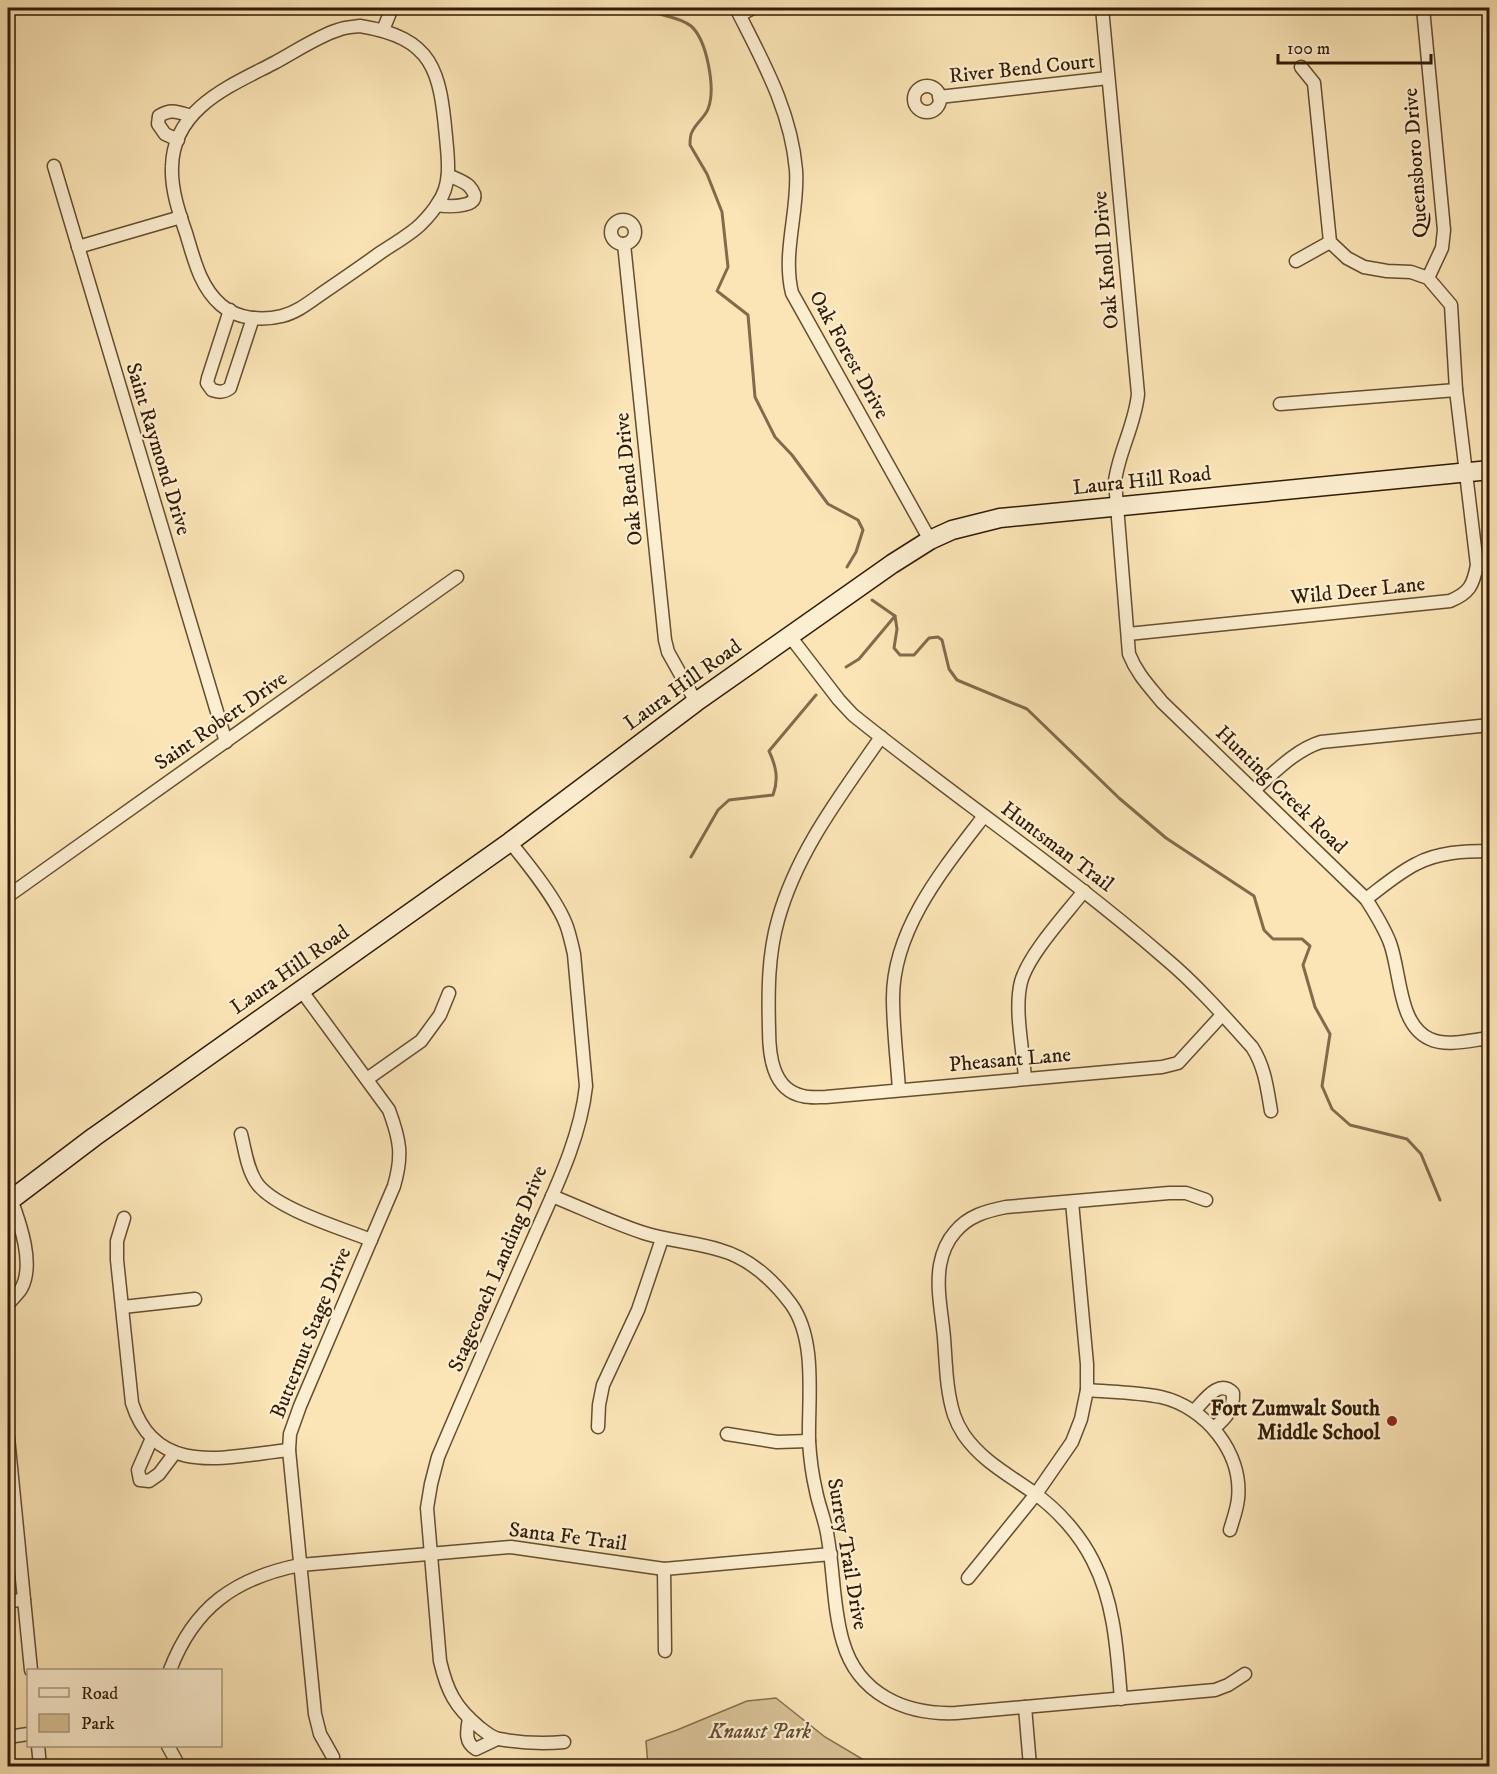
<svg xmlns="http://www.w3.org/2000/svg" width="1497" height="1774" font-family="'IM FELL DW Pica',serif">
	<rect width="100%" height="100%" fill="#fbe5b6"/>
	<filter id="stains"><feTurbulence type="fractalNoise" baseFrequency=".00333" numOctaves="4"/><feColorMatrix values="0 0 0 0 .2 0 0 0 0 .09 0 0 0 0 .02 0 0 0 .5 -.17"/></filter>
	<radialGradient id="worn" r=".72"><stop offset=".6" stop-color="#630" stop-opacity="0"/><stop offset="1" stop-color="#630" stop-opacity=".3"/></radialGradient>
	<path fill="#d9c398" stroke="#866f4e" stroke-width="1.5" d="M 776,1698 L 825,1737 L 874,1766 L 792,1766 L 791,1763 L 755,1766 L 648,1766 L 646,1741 L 677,1730 L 747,1701 Z"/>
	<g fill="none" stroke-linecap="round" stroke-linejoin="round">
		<g stroke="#826b4b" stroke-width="3">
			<path d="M 644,8 C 659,17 677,15 691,26 C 707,40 716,89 708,109 C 705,117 696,123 692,132 C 690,135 690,141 690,145 L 707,174 L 722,212 L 728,267 L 717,291 L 748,315 L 755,397 L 775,437 L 792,455 L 828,504 L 858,520 L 863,530 L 856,552 L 847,567"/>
			<path d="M 872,600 L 895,616 L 897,629 L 894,648 L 900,655 L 914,655 L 929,638 L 938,637 L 942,640 L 949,669 L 957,680 L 1027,709 L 1119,798 L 1166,838 L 1254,896 L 1264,930 L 1273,939 L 1302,939 L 1310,946 L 1303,965 L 1315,1007 L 1330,1034 L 1322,1086 L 1332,1109 L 1350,1125 L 1407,1139 L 1421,1154 L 1440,1200"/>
			<path d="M 846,667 L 859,659 L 895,616"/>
			<path d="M 691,857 L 718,810 L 729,800 L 773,795 C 779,779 776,766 769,751 L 816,695"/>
		</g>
		<defs>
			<g id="street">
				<path d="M 736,8 C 762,60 791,110 796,170 C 799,211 782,252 792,293 L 930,540"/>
				<path d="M 1102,8 L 1138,394 C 1135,425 1119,451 1115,481 L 1129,654 C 1137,674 1149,686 1162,702 L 1366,899 C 1375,913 1384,927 1390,943 C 1401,973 1398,1025 1430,1039 C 1447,1047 1471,1040 1490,1038"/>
				<path d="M 1423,8 L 1444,230 L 1442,248 L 1428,278"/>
				<path d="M 740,15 L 753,8"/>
				<path d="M 360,26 C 434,38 440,71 446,137 C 448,159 452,184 438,203 C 434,210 427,218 421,224 C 410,235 393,244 380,253 C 362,266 343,279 324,292 C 311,301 298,312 282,316 C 262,321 237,319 221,305 C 200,287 194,259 186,233 C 179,213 171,189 172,167 C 173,108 230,86 274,63 C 293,53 318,36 338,30 C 345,27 353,27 360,26 Z"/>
				<path d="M 383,30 L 392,8"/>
				<circle cx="927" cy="99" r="13"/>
				<path d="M 939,97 L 1108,78"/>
				<path d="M 178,140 L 165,134 L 158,124 L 159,116 C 171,108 178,112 191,116"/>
				<path d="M 54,166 L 226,742"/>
				<path d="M 437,205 C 449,207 489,208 469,186 C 464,181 454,178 448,175"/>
				<circle cx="623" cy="232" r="12"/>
				<path d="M 624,244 L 665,640 L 668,652 L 696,702"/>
				<path d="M 78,247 L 181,217"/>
				<path d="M 1296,261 L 1330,242"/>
				<path d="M 230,310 L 208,378 L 207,383 L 212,390 C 219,392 223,393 230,388 L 253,318"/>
				<path d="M 1280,404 L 1456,390"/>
				<path d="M 1128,634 L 1450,601 C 1469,593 1473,586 1477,565 L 1456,390 L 1451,305 L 1428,278 L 1411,272 L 1387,271 L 1364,267 L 1347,258 L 1330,242 L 1314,83 L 1301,67"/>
				<path d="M 789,635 L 839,700 L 853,715 C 956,798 1066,872 1166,959 C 1197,985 1225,1017 1252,1047 C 1265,1067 1267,1088 1271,1111"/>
				<path d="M 881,737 C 841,795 797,851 778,920 C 768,955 768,993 769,1029 C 769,1054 772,1090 803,1096 C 810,1098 818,1097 826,1097 L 1162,1067 L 1178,1063 L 1222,1015"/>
				<path d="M 1254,790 C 1274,773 1295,750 1321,742 L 1490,725"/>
				<path d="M 510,842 C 528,864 558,901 567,927 C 570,936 572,945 574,954 L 586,1086 C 580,1142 552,1195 530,1246 C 499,1316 468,1386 438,1457 L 431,1484 L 427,1508 L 440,1661 C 447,1691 455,1707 479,1727 C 484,1731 492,1738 499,1739 C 521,1743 542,1744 564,1742"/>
				<path d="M 8,896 L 457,577"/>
				<path d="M 1366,899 C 1382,887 1398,873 1416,864 C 1438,852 1465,851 1490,851"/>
				<path d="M 301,990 L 389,1110 C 400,1140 403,1155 394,1186 L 300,1406 L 290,1434 L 289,1450 L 315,1714 L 320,1734 L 333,1757"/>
				<path d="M 1025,1078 C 1023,1049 1014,1009 1021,982 C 1028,955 1066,914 1084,891"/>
				<path d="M 367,1079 L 421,1041 L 440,1015 L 449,993"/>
				<path d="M 899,1090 C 897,1059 893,1028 893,998 C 893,929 944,868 984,816"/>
				<path d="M 241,1134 C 245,1150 247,1168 256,1182 C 273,1208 341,1228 371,1240"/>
				<path d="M 552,1196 C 582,1208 613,1223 644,1233 C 669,1241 695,1242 720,1250 C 749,1258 773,1280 791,1304 C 817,1340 808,1399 809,1441 C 810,1458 812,1474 816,1491 C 819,1507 826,1522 828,1539 C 834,1573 833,1609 843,1642 C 858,1694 905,1715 956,1713 L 1215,1690 L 1228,1685 L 1245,1674"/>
				<path d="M 124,1218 L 117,1241 L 117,1260 L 132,1403 C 156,1479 229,1456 289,1450"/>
				<path d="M 8,1304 C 12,1299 18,1294 21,1289 C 35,1265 20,1223 11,1199"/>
				<path d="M 123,1307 L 195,1299"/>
				<path d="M 1087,1390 C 1111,1392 1137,1392 1161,1397 C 1205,1407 1243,1452 1238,1499 C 1237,1509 1233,1520 1230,1530"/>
				<path d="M 1194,1411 C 1204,1401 1219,1378 1233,1393 C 1234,1409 1226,1418 1214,1428"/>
				<path d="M 598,1427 L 599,1405 L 603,1385 L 638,1310 L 662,1239"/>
				<path d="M 727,1434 L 777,1442 L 809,1441"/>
				<path d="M 8,1437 L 31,1670"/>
				<path d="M 152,1438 L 138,1470 L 140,1480 L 149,1481 L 159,1474 L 174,1454"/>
				<path d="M 664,1569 L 665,1651"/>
				<path d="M 968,1578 L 1036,1494 L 1072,1442 L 1081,1419 L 1087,1390 L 1087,1364 L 1072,1202"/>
				<path d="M 8,1601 L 24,1600"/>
				<path d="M 170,1670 C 194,1607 235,1578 300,1565 L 511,1547 L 664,1569 L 831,1554"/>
				<path d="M 1121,1699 C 1117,1652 1115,1604 1093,1561 C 1080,1535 1058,1510 1034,1493 C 1009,1475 982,1461 964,1435 C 960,1429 956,1421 954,1415 C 946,1390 946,1363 944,1338 C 942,1314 936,1289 940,1265 C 942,1254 947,1241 955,1232 C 968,1216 986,1211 1006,1207 L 1169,1193 L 1186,1193 L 1206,1200"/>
				<path d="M 1025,1707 L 1030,1766"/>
				<path d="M 469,1718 C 467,1731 464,1742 476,1749 L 497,1739"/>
				<path d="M 8,1737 L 28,1734"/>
				<path d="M 38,1746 L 40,1766"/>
				<path d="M 168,1746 L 179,1766"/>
			</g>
			<path id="secondary" d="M 8,1202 L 94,1137 L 510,842 L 696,702 L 892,564 L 930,540 L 952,530 L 1000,518 L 1490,470"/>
		</defs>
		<use href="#street" stroke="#644e31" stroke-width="15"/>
		<use href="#secondary" stroke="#321b05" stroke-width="21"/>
		<use href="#street" stroke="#fceed0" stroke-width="12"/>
		<use href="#secondary" stroke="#fceed0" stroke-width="18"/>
	</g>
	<circle fill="#8f2418" stroke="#fceed0" stroke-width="2" cx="1392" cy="1421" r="6"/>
	<g text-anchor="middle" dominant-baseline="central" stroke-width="4.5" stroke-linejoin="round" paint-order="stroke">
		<g font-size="21" fill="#321b05" stroke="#fceed0">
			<text transform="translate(1022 69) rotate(-6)">River Bend Court</text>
			<text transform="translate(1416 163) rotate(-94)">Queensboro Drive</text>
			<text transform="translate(1106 260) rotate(-95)">Oak Knoll Drive</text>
			<text transform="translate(849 355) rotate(61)">Oak Forest Drive</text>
			<text transform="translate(158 449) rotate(73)">Saint Raymond Drive</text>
			<text transform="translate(629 479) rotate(-96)">Oak Bend Drive</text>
			<text transform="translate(1142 481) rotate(-6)">Laura Hill Road</text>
			<text transform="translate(1358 591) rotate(-6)">Wild Deer Lane</text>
			<text transform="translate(683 685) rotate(-36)">Laura Hill Road</text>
			<text transform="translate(221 721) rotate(-35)">Saint Robert Drive</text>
			<text transform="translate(1281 790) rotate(44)">Hunting Creek Road</text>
			<text transform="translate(1057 847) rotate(37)">Huntsman Trail</text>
			<text transform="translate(290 970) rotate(-35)">Laura Hill Road</text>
			<text transform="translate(1010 1060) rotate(-5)">Pheasant Lane</text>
			<text transform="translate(498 1269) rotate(-67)">Stagecoach Landing Drive</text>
			<text transform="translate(311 1333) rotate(-68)">Butternut Stage Drive</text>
			<text transform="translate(568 1537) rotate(7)">Santa Fe Trail</text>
			<text transform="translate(847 1554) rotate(80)">Surrey Trail Drive</text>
		</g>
		<g font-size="21" font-weight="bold" fill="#321b05" stroke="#fceed0" text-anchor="end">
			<text x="1380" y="1409">Fort Zumwalt South<tspan x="1380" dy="24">Middle School</tspan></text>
		</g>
		<g font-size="21" font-style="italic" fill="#644d31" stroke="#fceed0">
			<text x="760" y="1732">Knaust Park</text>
		</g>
	</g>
	<rect width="1497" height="1774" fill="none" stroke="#fbe5b6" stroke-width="30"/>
	<rect x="9" y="9" width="1479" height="1756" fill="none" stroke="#321b05" stroke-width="3"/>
	<rect x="15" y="15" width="1467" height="1744" fill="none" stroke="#321b05" stroke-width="1.5"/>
	<rect x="27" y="1669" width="195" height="78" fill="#fceed0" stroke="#ab9a7f" stroke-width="1.5"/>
	<rect x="39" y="1688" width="30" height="9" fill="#fceed0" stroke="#ab9a7f" stroke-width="1.5"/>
	<text x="81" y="1699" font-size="18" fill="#321b05">Road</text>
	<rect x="39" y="1714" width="30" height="18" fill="#d9c398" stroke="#ab9a7f" stroke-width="1.5"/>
	<text x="81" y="1729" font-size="18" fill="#321b05">Park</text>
	<path d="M1278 54v9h153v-9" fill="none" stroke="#321b05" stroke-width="3"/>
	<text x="1287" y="54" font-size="18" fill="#321b05" stroke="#fceed0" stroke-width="4.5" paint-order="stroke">100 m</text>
	<rect width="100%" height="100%" filter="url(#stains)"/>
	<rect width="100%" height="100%" fill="url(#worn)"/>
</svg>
